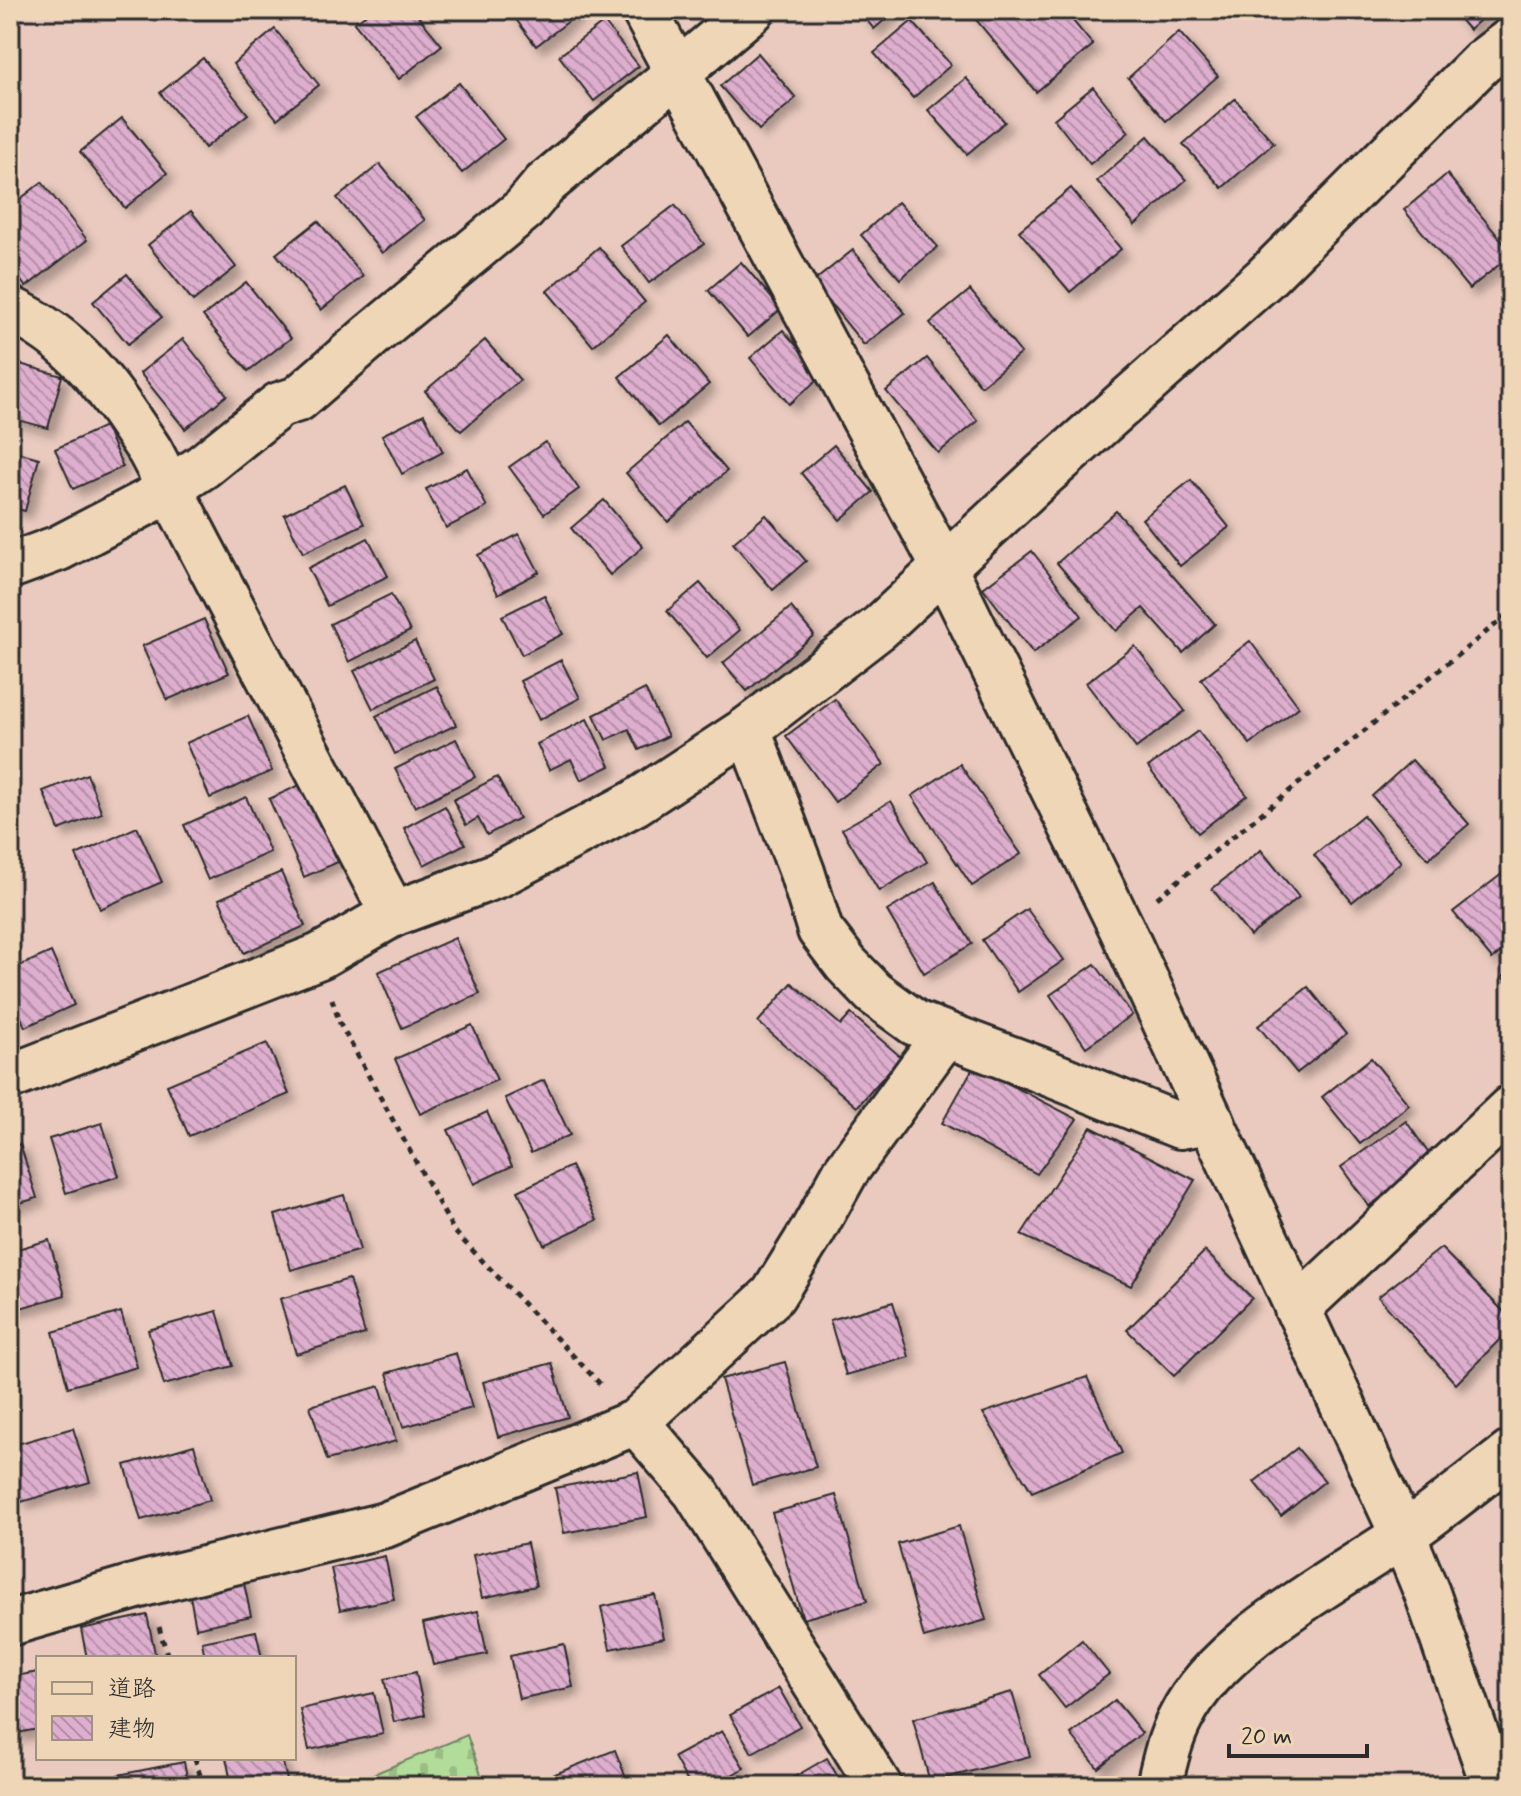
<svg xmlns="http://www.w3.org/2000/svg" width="1521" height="1796" font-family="Mynerve,'Klee One',sans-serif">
	<defs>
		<pattern id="cemetery-stones" width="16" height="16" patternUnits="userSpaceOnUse" patternTransform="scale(2)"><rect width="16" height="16" fill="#b2dc99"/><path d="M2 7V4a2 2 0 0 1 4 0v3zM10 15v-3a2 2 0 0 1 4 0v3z" fill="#99bd84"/></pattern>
		<pattern id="building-back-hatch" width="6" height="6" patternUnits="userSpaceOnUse" patternTransform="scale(2)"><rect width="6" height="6" fill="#deaece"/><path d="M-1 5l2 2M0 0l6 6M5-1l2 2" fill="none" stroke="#b48ea7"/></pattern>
		<filter id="shadow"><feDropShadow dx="7" dy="7" stdDeviation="4" flood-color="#0004"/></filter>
	</defs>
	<rect width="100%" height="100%" fill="#eacabe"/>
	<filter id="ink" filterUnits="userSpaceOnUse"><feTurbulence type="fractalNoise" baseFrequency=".0125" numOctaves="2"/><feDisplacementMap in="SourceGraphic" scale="16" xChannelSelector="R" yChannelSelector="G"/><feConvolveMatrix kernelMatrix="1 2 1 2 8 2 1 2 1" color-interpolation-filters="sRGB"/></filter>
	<g filter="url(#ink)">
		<path fill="url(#cemetery-stones)" stroke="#6e8462" stroke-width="2" d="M 467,1735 L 485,1786 L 345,1786 Z"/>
		<g fill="url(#building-back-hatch)" stroke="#2b2b2b" stroke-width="2" filter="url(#shadow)">
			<path d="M 372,10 L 413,10 L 442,45 L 399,79 L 354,23 Z"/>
			<path d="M 509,10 L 581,10 L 582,11 L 536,46 Z"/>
			<path d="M 858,10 L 896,10 L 874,29 Z"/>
			<path d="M 968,10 L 1064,10 L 1093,45 L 1036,92 Z"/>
			<path d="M 1452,10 L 1491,10 L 1469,30 Z"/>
			<path d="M 912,21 L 951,65 L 913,98 L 874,53 Z"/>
			<path d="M 604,22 L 639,66 L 594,101 L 559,56 Z"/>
			<path d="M 275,29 L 319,85 L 277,119 L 233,64 Z"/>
			<path d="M 1179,32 L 1218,76 L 1166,121 L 1128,78 Z"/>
			<path d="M 758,53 L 796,98 L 759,130 L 720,86 Z"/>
			<path d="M 203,58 L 248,114 L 205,148 L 160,93 Z"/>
			<path d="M 966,78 L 1005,122 L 967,154 L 928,110 Z"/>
			<path d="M 459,83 L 504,139 L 462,173 L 416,117 Z"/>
			<path d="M 1093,87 L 1129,132 L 1090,164 L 1054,119 Z"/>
			<path d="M 1235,99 L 1274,143 L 1222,188 L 1183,144 Z"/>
			<path d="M 122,118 L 167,173 L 125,208 L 80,152 Z"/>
			<path d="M 1148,136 L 1186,180 L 1135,225 L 1097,181 Z"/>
			<path d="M 380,164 L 425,220 L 382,253 L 337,198 Z"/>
			<path d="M 1447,174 L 1511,252 L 1511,255 L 1469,289 L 1404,210 Z"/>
			<path d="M 42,182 L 87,240 L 26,287 L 10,267 L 10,207 Z"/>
			<path d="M 1071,188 L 1121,249 L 1070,292 L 1019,231 Z"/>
			<path d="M 898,202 L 938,247 L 900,279 L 861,235 Z"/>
			<path d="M 675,205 L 704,244 L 649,283 L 621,246 Z"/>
			<path d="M 191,211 L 236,267 L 193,301 L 148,245 Z"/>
			<path d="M 318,221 L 363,276 L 321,310 L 276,254 Z"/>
			<path d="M 599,247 L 645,302 L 593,346 L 547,291 Z"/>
			<path d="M 853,250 L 905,313 L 864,345 L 813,282 Z"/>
			<path d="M 741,262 L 781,309 L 748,337 L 708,290 Z"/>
			<path d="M 127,274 L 162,317 L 128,344 L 93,302 Z"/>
			<path d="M 246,282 L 291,338 L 248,371 L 203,316 Z"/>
			<path d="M 970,290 L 1021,353 L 981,386 L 930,323 Z"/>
			<path d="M 1511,305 L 1511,322 L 1503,312 Z"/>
			<path d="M 783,330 L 822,376 L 789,404 L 750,358 Z"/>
			<path d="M 669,335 L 709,384 L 659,426 L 619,377 Z"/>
			<path d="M 183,339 L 227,395 L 185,429 L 140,373 Z"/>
			<path d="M 485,340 L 520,380 L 461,431 L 425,391 Z"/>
			<path d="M 927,358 L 978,421 L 938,453 L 886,391 Z"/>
			<path d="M 20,364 L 62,376 L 48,428 L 10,418 L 10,401 Z"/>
			<path d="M 424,414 L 443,452 L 402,474 L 382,435 Z"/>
			<path d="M 685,422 L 727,471 L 668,522 L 626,473 Z"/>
			<path d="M 105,426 L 123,467 L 73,489 L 55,449 Z"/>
			<path d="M 545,442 L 579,489 L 544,514 L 509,467 Z"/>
			<path d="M 834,445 L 873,492 L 840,520 L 801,473 Z"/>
			<path d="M 10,450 L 39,458 L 25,511 L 10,507 Z"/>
			<path d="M 467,468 L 487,507 L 446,528 L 426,489 Z"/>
			<path d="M 1191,480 L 1229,527 L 1180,566 L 1142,519 Z"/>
			<path d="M 345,485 L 364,524 L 303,553 L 284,515 Z"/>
			<path d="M 604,500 L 643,547 L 610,575 L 571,528 Z"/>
			<path d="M 1116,511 L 1215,624 L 1183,653 L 1143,608 L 1116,631 L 1057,563 Z"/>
			<path d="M 766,515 L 806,561 L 773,590 L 733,543 Z"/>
			<path d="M 519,534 L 539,572 L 498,594 L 478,555 Z"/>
			<path d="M 368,538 L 388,576 L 327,606 L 308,568 Z"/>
			<path d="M 1032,551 L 1082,616 L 1033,653 L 983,588 Z"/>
			<path d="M 700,583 L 740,630 L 707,658 L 667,611 Z"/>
			<path d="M 391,594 L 410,631 L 349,662 L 330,624 Z"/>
			<path d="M 544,595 L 563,634 L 522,655 L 502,616 Z"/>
			<path d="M 791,607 L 814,635 L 747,691 L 723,663 Z"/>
			<path d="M 204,619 L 229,673 L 167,700 L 142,646 Z"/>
			<path d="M 415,641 L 434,679 L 373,709 L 354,671 Z"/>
			<path d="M 1250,641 L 1299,707 L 1250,744 L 1201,679 Z"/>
			<path d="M 1135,646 L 1185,711 L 1136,748 L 1086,683 Z"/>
			<path d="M 561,660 L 580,698 L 539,720 L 520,681 Z"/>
			<path d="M 437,686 L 456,725 L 395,754 L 376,716 Z"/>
			<path d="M 645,689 L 668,736 L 639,750 L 629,729 L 606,740 L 594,715 Z"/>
			<path d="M 835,699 L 884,764 L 835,802 L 786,736 Z"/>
			<path d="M 248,716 L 272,771 L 210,798 L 186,743 Z"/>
			<path d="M 587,719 L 610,766 L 581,780 L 571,759 L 549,770 L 537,744 Z"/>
			<path d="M 1198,731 L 1247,795 L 1198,833 L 1148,767 Z"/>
			<path d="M 456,739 L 475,777 L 415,807 L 395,769 Z"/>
			<path d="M 1412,760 L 1469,824 L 1428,859 L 1372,796 Z"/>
			<path d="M 960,764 L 1021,854 L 972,886 L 912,796 Z"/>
			<path d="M 87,774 L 102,813 L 59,830 L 43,791 Z"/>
			<path d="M 497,777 L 519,818 L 487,835 L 478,818 L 466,825 L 453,800 Z"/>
			<path d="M 304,783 L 338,862 L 304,877 L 269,799 Z"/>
			<path d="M 246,797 L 270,852 L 208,880 L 184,825 Z"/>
			<path d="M 891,801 L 927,862 L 879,891 L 842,829 Z"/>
			<path d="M 445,806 L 465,844 L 424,865 L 404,828 Z"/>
			<path d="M 1363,815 L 1401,862 L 1352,902 L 1314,855 Z"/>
			<path d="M 137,827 L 162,882 L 100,909 L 76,855 Z"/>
			<path d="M 1261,850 L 1299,897 L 1250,936 L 1212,889 Z"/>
			<path d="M 281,872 L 305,926 L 244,953 L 219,899 Z"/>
			<path d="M 1503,873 L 1511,882 L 1511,944 L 1492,959 L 1453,912 Z"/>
			<path d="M 935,882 L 972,944 L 924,973 L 887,911 Z"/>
			<path d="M 1027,909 L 1064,960 L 1018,992 L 982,940 Z"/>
			<path d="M 455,938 L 480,994 L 402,1028 L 378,972 Z"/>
			<path d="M 51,952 L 74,1005 L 25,1027 L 10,993 L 10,970 Z"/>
			<path d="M 1095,964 L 1132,1015 L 1086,1047 L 1050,995 Z"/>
			<path d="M 1511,970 L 1511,988 L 1502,977 Z"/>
			<path d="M 792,983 L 841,1025 L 851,1014 L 901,1057 L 857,1107 L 758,1022 Z"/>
			<path d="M 1308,987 L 1346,1034 L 1297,1073 L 1258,1026 Z"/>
			<path d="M 472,1025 L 497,1080 L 420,1114 L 395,1059 Z"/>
			<path d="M 267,1043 L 289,1094 L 189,1136 L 167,1085 Z"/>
			<path d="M 1371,1058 L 1409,1105 L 1360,1144 L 1322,1097 Z"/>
			<path d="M 974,1066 L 1077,1119 L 1037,1174 L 942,1123 Z"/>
			<path d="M 544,1080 L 570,1135 L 531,1153 L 505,1098 Z"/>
			<path d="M 487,1112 L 512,1166 L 474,1184 L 448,1130 Z"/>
			<path d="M 1406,1121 L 1434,1161 L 1369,1206 L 1341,1167 Z"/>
			<path d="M 102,1123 L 119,1176 L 66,1193 L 49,1139 Z"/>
			<path d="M 1091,1127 L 1195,1180 L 1131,1286 L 1021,1235 Z"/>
			<path d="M 20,1144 L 37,1198 L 10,1206 L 10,1147 Z"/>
			<path d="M 571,1166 L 597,1220 L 544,1245 L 518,1191 Z"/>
			<path d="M 344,1195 L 360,1250 L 291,1270 L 275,1215 Z"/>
			<path d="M 49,1240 L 65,1295 L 10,1311 L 10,1251 Z"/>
			<path d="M 1441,1248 L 1511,1319 L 1511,1328 L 1456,1384 L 1378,1297 Z"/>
			<path d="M 1205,1251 L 1252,1298 L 1174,1376 L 1127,1330 Z"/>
			<path d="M 349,1279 L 365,1334 L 296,1354 L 280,1299 Z"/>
			<path d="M 893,1302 L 909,1357 L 846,1375 L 830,1320 Z"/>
			<path d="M 217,1311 L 233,1366 L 164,1385 L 148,1330 Z"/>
			<path d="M 121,1312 L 137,1367 L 68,1387 L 53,1332 Z"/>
			<path d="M 456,1353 L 472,1408 L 403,1427 L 387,1373 Z"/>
			<path d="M 785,1362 L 816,1467 L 752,1485 L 721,1379 Z"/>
			<path d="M 552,1363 L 568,1417 L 498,1437 L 483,1382 Z"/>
			<path d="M 1087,1377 L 1122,1453 L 1032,1492 L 983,1413 Z"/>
			<path d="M 380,1386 L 396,1441 L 327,1460 L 310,1406 Z"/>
			<path d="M 73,1428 L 90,1482 L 21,1502 L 10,1464 L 10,1446 Z"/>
			<path d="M 194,1445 L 210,1500 L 141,1520 L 125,1465 Z"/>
			<path d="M 1297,1448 L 1325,1481 L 1281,1516 L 1254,1482 Z"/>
			<path d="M 638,1472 L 647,1517 L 564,1533 L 555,1488 Z"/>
			<path d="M 836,1495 L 867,1601 L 803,1619 L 772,1513 Z"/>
			<path d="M 959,1526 L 986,1620 L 924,1638 L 898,1544 Z"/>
			<path d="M 527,1543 L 536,1586 L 482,1598 L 473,1555 Z"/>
			<path d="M 385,1556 L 394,1599 L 340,1610 L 331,1568 Z"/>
			<path d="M 242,1574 L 251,1616 L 196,1628 L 188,1585 Z"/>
			<path d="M 655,1595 L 664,1638 L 610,1649 L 601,1607 Z"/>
			<path d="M 478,1611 L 487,1654 L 433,1665 L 423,1623 Z"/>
			<path d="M 147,1615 L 156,1658 L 87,1658 L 81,1629 Z"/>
			<path d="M 256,1631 L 262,1658 L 205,1658 L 202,1642 Z"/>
			<path d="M 1082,1640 L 1109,1674 L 1065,1708 L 1039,1675 Z"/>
			<path d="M 564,1644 L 573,1687 L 519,1699 L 510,1656 Z"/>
			<path d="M 38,1672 L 38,1729 L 12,1734 L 10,1677 Z"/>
			<path d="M 416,1672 L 425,1715 L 394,1722 L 384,1679 Z"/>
			<path d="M 779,1688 L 800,1726 L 752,1753 L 730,1715 Z"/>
			<path d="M 1012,1692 L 1030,1756 L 930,1782 L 913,1719 Z"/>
			<path d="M 374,1693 L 383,1734 L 309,1750 L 300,1709 Z"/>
			<path d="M 1115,1700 L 1142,1733 L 1098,1768 L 1071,1734 Z"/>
			<path d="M 722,1731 L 744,1768 L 712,1786 L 690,1786 L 674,1757 Z"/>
			<path d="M 615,1750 L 629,1786 L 525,1786 Z"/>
			<path d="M 226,1758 L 282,1758 L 288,1785 L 232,1786 Z"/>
			<path d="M 827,1758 L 843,1786 L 779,1786 Z"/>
			<path d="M 184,1762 L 189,1786 L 120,1786 L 118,1775 Z"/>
		</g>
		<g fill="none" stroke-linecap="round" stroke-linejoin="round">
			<defs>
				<g id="street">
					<path d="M 644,10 L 944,567 L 1121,927 L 1403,1535 L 1427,1593 L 1494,1786"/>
					<path d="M 10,309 C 80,342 109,390 150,451 L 393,914"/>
					<path d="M 10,566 L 59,548 L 151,500 L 202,467 L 279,405 L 298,399 L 373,334 L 524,209 L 545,184 L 752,10"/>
					<path d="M 748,729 L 802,872 L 820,930 L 846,964 L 874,993 L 915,1023 L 1038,1069 L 1180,1126 L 1212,1121"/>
					<path d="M 10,1077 L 320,956 L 393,914 L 498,875 L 635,803 L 748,729 L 880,627 L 1042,476 L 1264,279 L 1482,62 L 1511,40"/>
					<path d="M 1297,1309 L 1511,1108"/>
					<path d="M 636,1422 L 696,1492 L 879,1786"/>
					<path d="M 10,1623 L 147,1583 L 385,1525 L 636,1422 L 773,1295 L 812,1232 L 846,1171 L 945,1035"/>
					<path d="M 1159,1786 C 1164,1764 1170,1737 1181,1717 C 1217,1643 1332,1583 1400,1537 C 1438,1511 1474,1481 1511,1453"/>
				</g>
			</defs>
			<use href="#street" stroke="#2b2b2b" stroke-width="50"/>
			<g stroke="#2b2b2b" stroke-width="5" stroke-dasharray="6 6" stroke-linecap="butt">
				<path d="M 1157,898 L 1511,612"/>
				<path d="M 332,999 L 340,1024 L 454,1231 L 603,1387"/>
				<path d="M 159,1627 L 168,1658"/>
				<path d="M 195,1758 L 203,1786"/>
			</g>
			<use href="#street" stroke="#efd6b7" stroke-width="44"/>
		</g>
	</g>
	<rect width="1521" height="1796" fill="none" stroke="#efd6b7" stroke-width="40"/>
	<rect x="20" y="20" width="1481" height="1756" fill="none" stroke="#2b2b2b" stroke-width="3" filter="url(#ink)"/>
	<rect x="36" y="1656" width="260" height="104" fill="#efd6b7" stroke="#a1927f" stroke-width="2"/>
	<rect x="52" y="1682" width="40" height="12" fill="#efd6b7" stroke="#a1927f" stroke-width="2"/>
	<text x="108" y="1696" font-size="24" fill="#2b2b2b">道路</text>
	<rect x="52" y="1716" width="40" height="24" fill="url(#building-back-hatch)" stroke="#a1927f" stroke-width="2"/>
	<text x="108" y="1736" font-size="24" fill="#2b2b2b">建物</text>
	<path d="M1229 1744v12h138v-12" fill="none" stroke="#2b2b2b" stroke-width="4"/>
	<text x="1241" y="1744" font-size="24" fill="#2b2b2b" stroke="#efd6b7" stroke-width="6" paint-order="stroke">20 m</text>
</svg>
